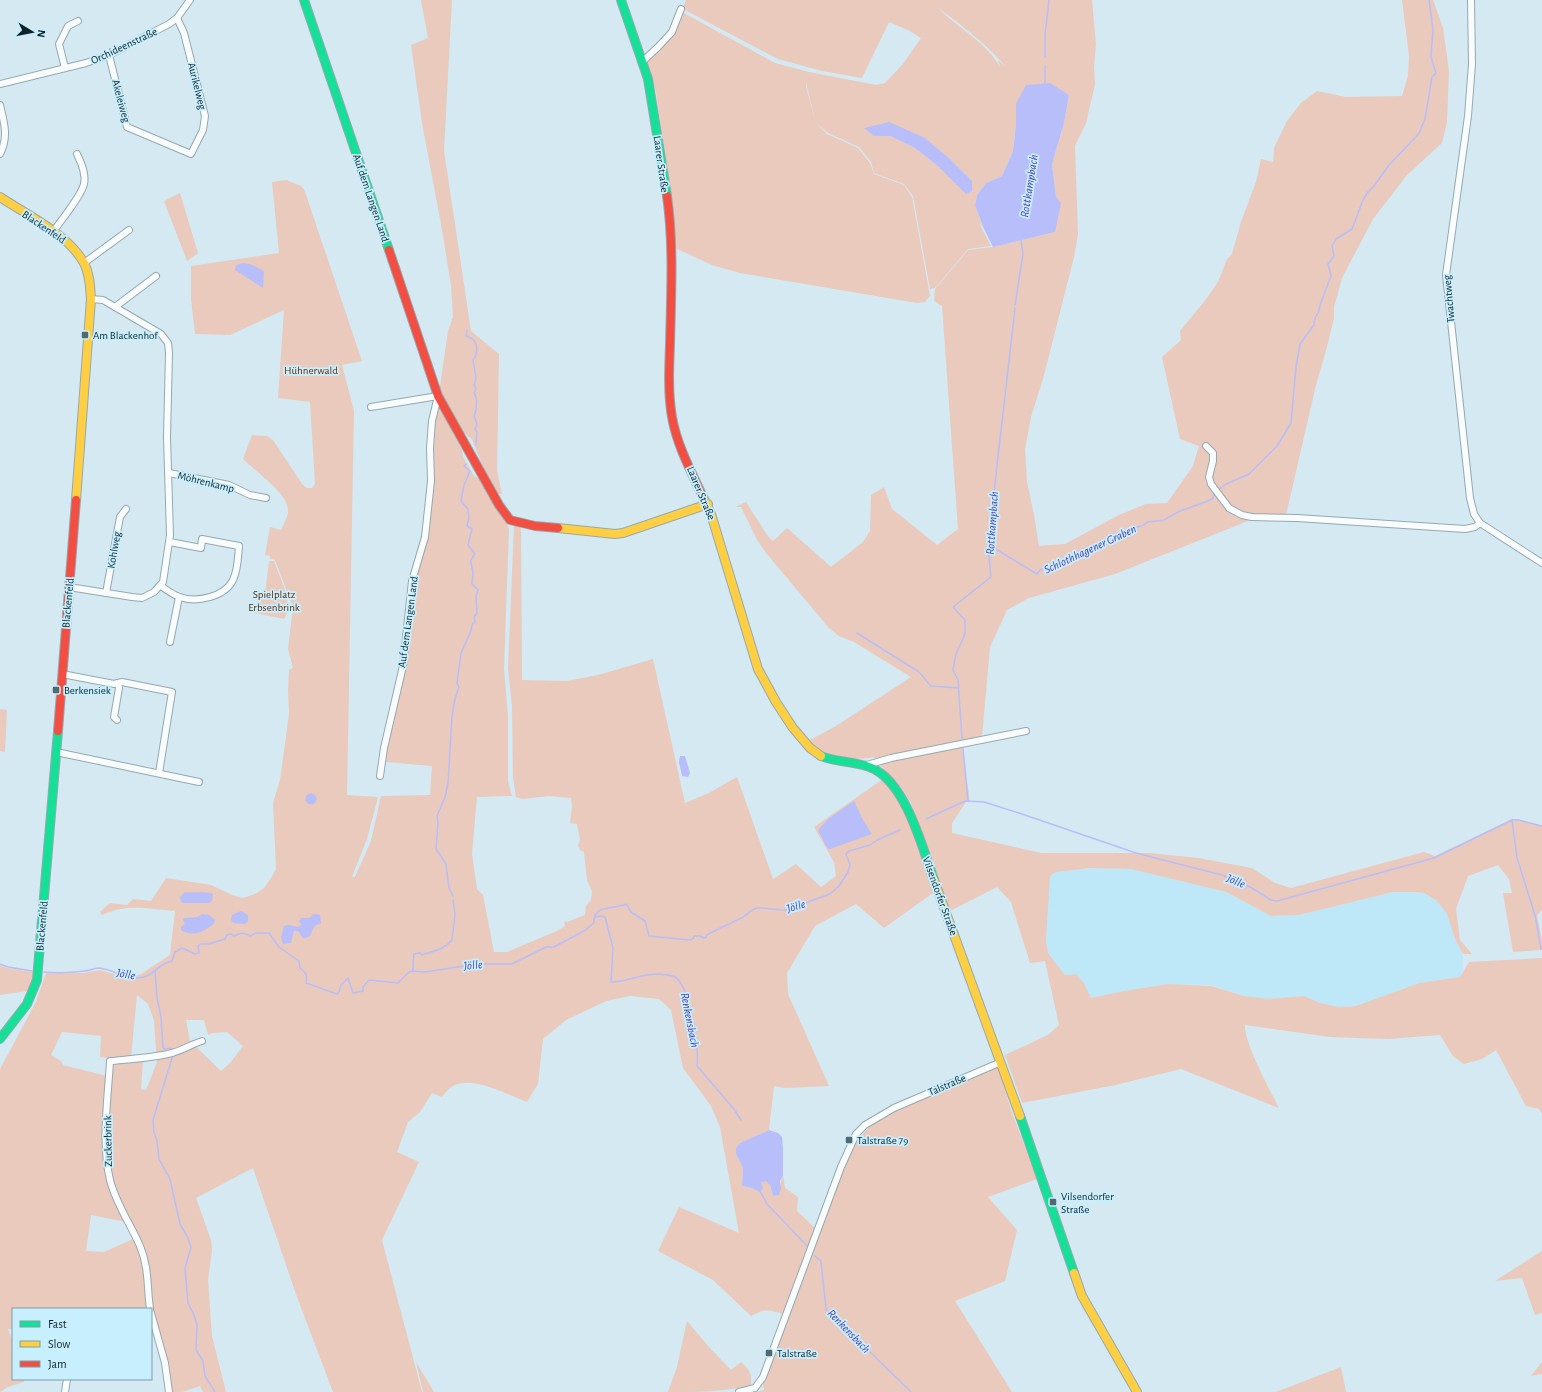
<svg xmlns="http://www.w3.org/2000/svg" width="1542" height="1392" font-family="'Alegreya Sans',sans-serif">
	<rect width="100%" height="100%" fill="#d4e9f1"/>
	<path fill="#bee8f8" d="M 1091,868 L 1131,869 L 1226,892 L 1271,916 L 1299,915 L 1393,892 L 1414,892 L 1424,893 L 1436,900 L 1447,914 L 1455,939 L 1463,954 L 1462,974 L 1460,977 L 1419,983 L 1356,1006 L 1340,1007 L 1320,1003 L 1304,996 L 1267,999 L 1244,996 L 1211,985 L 1168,984 L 1124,991 L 1091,998 L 1084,983 L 1065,975 L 1048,953 L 1046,941 L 1049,876 L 1056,872 Z"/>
	<g fill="#e9cabd" fill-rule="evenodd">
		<path d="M 421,0 L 452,0 L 444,151 L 471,331 L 499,354 L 497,471 L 502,494 L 497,494 L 487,477 L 472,439 L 463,432 L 455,422 L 439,393 L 448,331 L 453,317 L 451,285 L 441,224 L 422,123 L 411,45 L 428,38 Z"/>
		<path d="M 686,0 L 1092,0 L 1096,44 L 1094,67 L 1095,84 L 1086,123 L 1075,146 L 1078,234 L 1074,257 L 1043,379 L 1031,417 L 1025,449 L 1027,482 L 1034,515 L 1039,546 L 1065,544 L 1119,515 L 1146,504 L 1167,503 L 1193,466 L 1199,446 L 1180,439 L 1162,357 L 1181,340 L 1180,331 L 1207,298 L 1218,282 L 1227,259 L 1232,254 L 1241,222 L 1256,182 L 1261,159 L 1273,162 L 1274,148 L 1287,121 L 1301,103 L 1317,91 L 1346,97 L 1402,96 L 1408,76 L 1409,56 L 1402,0 L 1433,0 L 1443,28 L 1449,71 L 1447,122 L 1442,143 L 1407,175 L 1373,219 L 1342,278 L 1334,307 L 1334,318 L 1328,343 L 1315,389 L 1286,515 L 1253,519 L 1115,574 L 1029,598 L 1007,610 L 990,647 L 982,737 L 906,759 L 962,747 L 970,802 L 966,802 L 952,823 L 952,833 L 1041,853 L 1149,853 L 1198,858 L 1252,868 L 1275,883 L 1291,888 L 1424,852 L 1435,856 L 1512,819 L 1518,819 L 1542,826 L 1542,910 L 1537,915 L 1542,941 L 1542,950 L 1513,952 L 1503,893 L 1512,893 L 1509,879 L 1498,865 L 1468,876 L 1456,909 L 1460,940 L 1472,954 L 1463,954 L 1455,939 L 1447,914 L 1436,900 L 1424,893 L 1414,892 L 1393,892 L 1299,915 L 1271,916 L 1226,892 L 1131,869 L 1091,868 L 1056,872 L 1050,876 L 1046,941 L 1048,953 L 1065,975 L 1076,974 L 1084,983 L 1091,998 L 1124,991 L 1168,984 L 1211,986 L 1244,996 L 1267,999 L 1304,996 L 1320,1003 L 1340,1007 L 1356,1006 L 1419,983 L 1460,977 L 1469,962 L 1542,958 L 1542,1114 L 1539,1109 L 1526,1106 L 1496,1050 L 1482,1059 L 1464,1064 L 1453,1056 L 1440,1035 L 1388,1039 L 1330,1037 L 1245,1025 C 1244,1043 1270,1090 1279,1108 L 1181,1069 L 1115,1085 L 1022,1103 L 1005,1055 L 1048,1035 L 1059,1025 L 1045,961 L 1030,963 L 1011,902 L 997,887 L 948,912 L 926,843 L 911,803 L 903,790 L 880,765 L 880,762 L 873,757 C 853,762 823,756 808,741 L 836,726 L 911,677 L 854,642 L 839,636 L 829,628 L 766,553 L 756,538 L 741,507 L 735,507 L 746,502 L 767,535 L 773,541 L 787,528 L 831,567 L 863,542 L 870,531 L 871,495 L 884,487 L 892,509 L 937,545 L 958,529 L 942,306 L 934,301 L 935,289 L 968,250 L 993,247 L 1055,232 L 1056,197 L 1052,164 L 1064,123 L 1069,95 L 1016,104 L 1016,124 L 1013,151 L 1002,176 L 986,183 L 977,195 L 975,205 L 983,227 L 979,223 L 991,246 L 968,249 L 935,288 L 930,289 L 913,196 L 904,184 L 874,173 L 871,162 L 859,147 L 828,133 L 816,123 L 807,87 L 807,81 L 806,87 L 816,123 L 827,134 L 858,148 L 870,163 L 874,174 L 904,185 L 912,197 L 930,296 L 925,302 L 917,303 L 740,273 L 712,265 L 675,248 L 674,226 L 656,92 L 647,62 L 660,48 L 682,12 L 775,63 L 809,72 L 876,85 L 885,83 L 903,64 L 921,38 L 908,30 L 889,22 L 862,78 L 822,71 L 778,59 L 683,9 ZM 939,9 C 956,20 993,50 1005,66 L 998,60 L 1000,67 C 987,43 958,28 939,9 ZM 890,136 L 925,138 L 950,159 L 972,181 L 939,167 L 915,148 Z"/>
		<path d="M 286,180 L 301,186 L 304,189 L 362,361 L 342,365 L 354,411 L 347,795 L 378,797 L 367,839 L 352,877 L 355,877 L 371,841 L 381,796 L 430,795 L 432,766 L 387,762 L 383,760 L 403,674 L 413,582 L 426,537 L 432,445 L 438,405 L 462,450 L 463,457 L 474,476 L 482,480 L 506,520 L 509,530 L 504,669 L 508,717 L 508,781 L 512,796 L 477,797 L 472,854 L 477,889 L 483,895 L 494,952 L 507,952 L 557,931 L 565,926 L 564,921 L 567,922 L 585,915 L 586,906 L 591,900 L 592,891 L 587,880 L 584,852 L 580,850 L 578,846 L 580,840 L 577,824 L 570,823 L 572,806 L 571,798 L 549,796 L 522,799 L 516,797 L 513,777 L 512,706 L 508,669 L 514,525 L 521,526 L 522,680 L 567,681 L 598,675 L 653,659 L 685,803 L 709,793 L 737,777 L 773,879 L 796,864 L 821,887 L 836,876 L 834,862 L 814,827 L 883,779 C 911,808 921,854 933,893 L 884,928 L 856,904 L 815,926 L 787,973 L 788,994 L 829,1086 L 784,1088 L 774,1086 L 769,1130 L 740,1143 L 736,1154 L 743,1168 L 742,1186 L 752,1188 L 765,1181 L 770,1185 L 773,1196 L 779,1195 C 781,1188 780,1182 783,1176 L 785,1188 L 798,1197 L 797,1211 L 816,1229 L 783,1314 C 768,1310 765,1308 751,1316 L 713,1280 L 658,1251 L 679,1207 L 739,1233 L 720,1127 L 711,1106 L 683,1068 L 671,1010 L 659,999 L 630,996 L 606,1001 L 566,1020 L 543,1039 L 538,1084 L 527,1102 C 508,1095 473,1075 453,1086 C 449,1088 445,1093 442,1097 L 432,1093 L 420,1112 L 408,1122 L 397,1152 L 419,1162 L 382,1240 L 422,1392 L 333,1392 L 297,1297 L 253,1168 L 196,1198 L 211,1240 L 212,1251 L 208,1280 L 212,1336 L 226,1392 L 203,1392 L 200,1386 L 182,1392 L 170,1392 L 157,1328 L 151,1325 L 151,1309 L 13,1309 L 13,1329 L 8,1329 L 13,1342 L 13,1379 L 24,1379 L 24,1382 L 8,1387 L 0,1392 L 0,1069 L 36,1002 L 46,973 L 84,973 L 100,970 L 117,975 L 135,976 L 141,974 L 170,955 L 175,911 C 147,909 128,903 102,915 L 100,912 L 110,903 L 127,905 L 133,899 L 151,901 L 166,878 L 211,885 L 232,895 L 243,898 L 255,894 L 264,888 L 271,878 L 276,869 L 273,803 L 280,780 L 289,714 L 288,690 L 289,670 L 293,668 L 288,649 L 293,607 L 275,560 L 270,559 L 270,556 L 265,555 L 270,527 L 281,530 C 284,524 289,515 288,509 C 286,492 255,471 243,459 L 252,435 L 267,436 L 273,440 L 302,484 L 307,488 L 312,488 L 315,484 L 310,402 L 278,398 L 284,310 L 230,335 L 195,334 L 191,299 L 191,266 L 279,253 L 272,182 ZM 137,995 L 148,1004 L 154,1020 L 157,1062 L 146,1090 L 141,1089 L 143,1061 L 131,1057 ZM 186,1020 L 204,1020 L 208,1035 L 213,1033 L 227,1032 L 243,1046 L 230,1063 L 221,1071 L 190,1041 ZM 62,1032 L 101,1036 L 100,1057 L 110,1058 L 107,1076 L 63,1065 L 61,1061 L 51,1055 ZM 91,1215 L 126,1222 L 133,1239 L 104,1252 L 86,1251 Z"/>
		<path d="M 180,193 L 198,253 L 187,261 L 164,201 Z"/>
		<path d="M 269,561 L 274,561 C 279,576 295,605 284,619 L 251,612 L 266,587 Z"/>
		<path d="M 0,709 L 7,710 L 5,752 L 0,751 Z"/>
		<path d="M 0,965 L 7,968 L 33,972 L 32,988 L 27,991 L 0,995 Z"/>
		<path d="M 998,1067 L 1012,1113 L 1037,1179 L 988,1197 L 1017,1230 L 1005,1281 L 955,1301 L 1012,1392 L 756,1392 L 764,1390 L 763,1384 L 824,1222 L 844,1166 L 859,1138 L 870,1126 L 907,1105 Z"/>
		<path d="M 1542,1251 L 1542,1313 L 1535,1315 L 1522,1278 L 1495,1281 Z"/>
		<path d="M 687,1321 L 708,1346 L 731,1370 L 741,1362 C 749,1369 752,1373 751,1385 C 727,1392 694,1392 668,1392 L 677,1367 Z"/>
		<path d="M 416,1362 L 434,1392 L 423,1392 Z"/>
		<path d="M 1542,1362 L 1542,1374 L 1531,1376 Z"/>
		<path d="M 1341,1367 L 1346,1392 L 1276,1392 Z"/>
	</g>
	<g fill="#b7befa">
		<path d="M 1050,83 L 1069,95 L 1064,123 L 1052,164 L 1056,197 L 1061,203 L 1055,232 L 993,247 L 984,229 L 975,205 L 977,195 L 986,183 L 1002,176 L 1013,151 L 1016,124 L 1016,104 L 1026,85 Z"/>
		<path d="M 889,122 L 925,138 L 950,159 L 972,181 L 972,191 L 966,194 L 939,167 L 915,148 L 890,136 L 874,136 L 864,128 Z"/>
		<path d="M 243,263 L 250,264 L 264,271 L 263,288 L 235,270 L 236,265 Z"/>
		<path d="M 680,756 L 685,756 L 690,773 L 688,777 L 682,776 L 679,762 Z"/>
		<circle cx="311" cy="799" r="5.5"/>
		<path d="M 854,801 L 863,820 L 872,834 L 830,849 L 827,848 L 818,830 L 828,819 Z"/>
		<path d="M 185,892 C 194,893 205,891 213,894 L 212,901 L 209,903 L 184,903 L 181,902 L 180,897 Z"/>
		<path d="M 241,911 L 248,915 L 248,922 L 245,924 L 233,923 L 231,920 L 232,915 Z"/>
		<path d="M 202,914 L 209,915 L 215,920 L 214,923 C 206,931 192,938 181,930 L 181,927 L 185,924 L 183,920 L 184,918 L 198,917 Z"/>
		<path d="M 314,914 L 320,915 L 321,923 C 319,924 317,925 315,926 C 310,931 313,938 303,938 L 298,931 L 294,931 L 291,943 L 283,944 L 281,937 L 284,926 L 289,925 L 298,927 L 302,925 L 299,922 L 301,918 L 309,918 Z"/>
		<path d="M 769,1130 L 778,1133 L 782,1137 L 783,1148 L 783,1176 L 780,1181 L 781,1188 L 779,1195 L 773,1196 L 770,1185 L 765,1181 L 761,1183 L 763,1188 L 760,1192 L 752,1188 L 742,1186 L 743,1168 L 736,1154 L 736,1148 L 740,1143 Z"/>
	</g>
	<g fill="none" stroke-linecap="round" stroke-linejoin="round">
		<g stroke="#b7befa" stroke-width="1.5">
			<path d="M 1045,57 L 1045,35 L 1049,0"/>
			<path d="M 1045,84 L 1045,66"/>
			<path d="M 1015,305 L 1023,254 L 1021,240"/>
			<path d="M 467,330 L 466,336 C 468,337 470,337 472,339 C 479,344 477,355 473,360 L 476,378 L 474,385 L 476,388 L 474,393 C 478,398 477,410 474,416 L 477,424 L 475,429 L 477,432 L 476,445"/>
			<path d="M 1218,490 L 1226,484 L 1249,474 L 1277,446 L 1291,423 L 1296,367 L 1300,344 L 1314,325 L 1315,318 L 1319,311 L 1320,305 L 1331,276 L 1328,264 L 1334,256 L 1332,246 L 1336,239 L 1352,229 L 1363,200 L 1368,192 L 1374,186 L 1389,165 L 1412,141 L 1419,133 L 1425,119 L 1432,77 L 1436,73 L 1431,57 L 1433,29 L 1429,0"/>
			<path d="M 989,545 L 1037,574 L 1040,570 L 1095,544 L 1099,543 L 1115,534 L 1144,525 L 1148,522 L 1164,520 L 1180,511 L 1208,501 L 1213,498 L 1215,492"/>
			<path d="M 857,633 L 919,672 L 931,686 L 959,688"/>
			<path d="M 962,738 L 958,680 L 953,670 L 956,654 L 965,634 L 965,620 L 953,607 L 991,577 L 988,545 L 1015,308"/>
			<path d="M 963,748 L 968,801"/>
			<path d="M 926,819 L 965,801 L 984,802 L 1019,813 L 1136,853 L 1222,875 L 1252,888 L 1271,900 L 1277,901 L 1434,858 L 1512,820 L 1518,820 L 1542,826"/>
			<path d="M 1512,820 L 1517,858 L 1535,915 L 1541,949"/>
			<path d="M 453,896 L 449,888 L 446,864 L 436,849 L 438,823 L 437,816 L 445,797 L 448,783 L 452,716 L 455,699 L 459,687 L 457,683 L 461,653 L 471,631 L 472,625 L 475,622 L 474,617 L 477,613 L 476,597 L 478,590 L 472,584 C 472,580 473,578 473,574 C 473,564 467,564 475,554 L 468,545 L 472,529 L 467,526 L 469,518 L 468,509 L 461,501 L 464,485 L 470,471 L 464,466 L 466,464"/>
			<path d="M 595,917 L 601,916 L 605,917 L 613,948 L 611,982 C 628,982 642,973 660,974 C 664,975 671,975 675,977 C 690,986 699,1049 697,1066 L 734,1109 L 741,1120"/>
			<path d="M 0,964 L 8,967 L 32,971"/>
			<path d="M 155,971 L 157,998 L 161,1017 L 163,1047 L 164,1049 L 171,1048 L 173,1051"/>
			<path d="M 413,971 C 413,965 413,960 414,954 L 420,953 L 422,955 C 433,951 444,950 452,940 L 455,915 L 453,900"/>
			<path d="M 44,972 C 57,973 70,973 84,971 C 89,971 94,968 99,968 C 114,969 128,982 144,977 C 155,974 158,964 172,961 L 175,952 L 182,948 L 195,954 L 199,953 L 198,946 L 201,944 L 209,944 L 225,939 L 227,935 L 231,934 L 234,936 C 239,933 245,932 250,936 L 256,933 L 269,933 L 279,947 L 299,961 L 300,968 C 306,973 308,975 306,983 L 337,994 L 339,992 L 341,985 L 348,978 L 353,993 L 363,991 L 363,987 L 369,980 L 398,983 L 409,972 L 413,971 L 425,972 L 477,964 L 512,964 L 546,947 L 554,947 L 584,931 L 594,923 C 593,904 613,910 626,904 L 631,912 L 645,921 L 649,936 L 690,940 L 693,939 L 694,936 L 700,936 L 704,938 L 706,937 L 707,935 C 718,928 731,924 743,917 C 748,914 751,909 758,908 C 768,907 776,911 786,910 L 830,894 L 839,886 L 848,872 L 850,865 L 846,854 L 849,851 L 870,845 L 877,840 L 900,830"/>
			<path d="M 173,1055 L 153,1120 L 154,1133 L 157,1140 L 159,1159 L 170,1179 L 180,1224 L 187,1236 L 191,1247 L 185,1268 L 188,1303 L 194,1315 L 197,1325 L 196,1350 L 203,1361 L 205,1376 L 215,1392"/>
			<path d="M 760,1191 L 767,1204 L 808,1247"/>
			<path d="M 815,1256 L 821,1261 L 826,1309 L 911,1392"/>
		</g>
		<defs>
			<g id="street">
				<path d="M 1471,0 L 1472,64 L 1468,116 L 1446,275 L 1470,498 L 1474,514 L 1480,523 L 1542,563"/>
				<path d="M 109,55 L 127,127 L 191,154 L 203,130 L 205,116 L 184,33 L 177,18"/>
				<path d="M 642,62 L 658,47 L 672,32 L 681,9"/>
				<path d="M 65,68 L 59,44 L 68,26 L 78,21"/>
				<path d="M 0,84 L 86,63 L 109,55 L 169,24 L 177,18 L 190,0"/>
				<path d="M 0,105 C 4,122 9,137 0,154"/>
				<path d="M 53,232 C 61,220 81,197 84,184 C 86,175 81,162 77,154"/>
				<path d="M 84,263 L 129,230"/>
				<path d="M 115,307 L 156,276"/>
				<path d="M 371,407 L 438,396 L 432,421 L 430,448 L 431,481 L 425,537 L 412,581 L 403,666 L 384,748 L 380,776"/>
				<path d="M 1206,446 L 1213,453 L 1213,461 L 1209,477 L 1211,484 L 1229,508 L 1242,515 L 1252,517 L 1297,518 L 1465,529 L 1475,527 L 1480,523"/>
				<path d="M 169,473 L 229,485 L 250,495 L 266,498"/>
				<path d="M 161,586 C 167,590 173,595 180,597 C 196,603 225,597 233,580 C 238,570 238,557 239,546 L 202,539 L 201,548 L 170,542"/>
				<path d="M 69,587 L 132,597 L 142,598 L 154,592 L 163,582 L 170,535 L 167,437 L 169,353 L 168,343 L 161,334 L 103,300 L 91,299"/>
				<path d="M 106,593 L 120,517 L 126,509"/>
				<path d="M 170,642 L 179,597"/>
				<path d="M 62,674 L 114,684 L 122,682 L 172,692 L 159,773"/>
				<path d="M 117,720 L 114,717 L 119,688 L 118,683"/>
				<path d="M 56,752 L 199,782"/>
				<path d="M 867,765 L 891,758 L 1026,731"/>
				<path d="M 150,1309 C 147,1288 149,1267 140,1246 C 130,1223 116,1204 110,1180 C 101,1143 108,1098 110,1061 C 131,1059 152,1058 172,1053 C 183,1050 192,1044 202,1041"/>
				<path d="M 151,1313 L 165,1363 L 169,1392"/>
				<path d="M 65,1392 L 67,1379"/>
				<path d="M 739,1392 L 755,1388 L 763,1377 L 841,1167 L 856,1134 L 865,1125 L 894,1108 L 1001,1062"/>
			</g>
			<g id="fast">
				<path d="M 304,0 L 389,250"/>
				<path d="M 621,0 L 648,79 L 667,196"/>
				<path d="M 821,756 C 838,763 858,761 874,769 C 907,786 922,847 934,880"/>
				<path d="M 0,1039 L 27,1004 L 37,980 L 58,731"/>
				<path d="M 1020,1116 L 1074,1273"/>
			</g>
			<g id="slow">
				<path d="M 0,197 C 27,215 68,234 84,263 C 90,274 90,287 91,299 L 76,500"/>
				<path d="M 704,499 L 711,514 L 758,669 L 776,702 L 793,728 L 810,748 L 821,756"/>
				<path d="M 558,528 L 615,534 L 623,533 L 708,504"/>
				<path d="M 934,880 L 1020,1116"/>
				<path d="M 1074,1273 L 1082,1296 L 1137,1392"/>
			</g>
			<g id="jam">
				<path d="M 667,196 C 674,245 671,296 670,345 C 669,369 668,394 672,417 C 677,446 692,473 704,499"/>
				<path d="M 389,250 L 438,396 L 499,505 L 510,520 L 535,526 L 558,528"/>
				<path d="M 58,731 L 76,500"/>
			</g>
		</defs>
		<use href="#street" stroke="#96a8af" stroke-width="8"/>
		<use href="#fast" stroke="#96a8af" stroke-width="10"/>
		<use href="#slow" stroke="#96a8af" stroke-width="10"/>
		<use href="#jam" stroke="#96a8af" stroke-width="10"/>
		<use href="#street" stroke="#f9fcfd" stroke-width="6"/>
		<use href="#fast" stroke="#16e098" stroke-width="8"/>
		<use href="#slow" stroke="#ffcf43" stroke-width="8"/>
		<use href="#jam" stroke="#f24e42" stroke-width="8"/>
	</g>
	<g fill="#54686f" stroke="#c7effe" stroke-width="1.5">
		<rect x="81" y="331" width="8" height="8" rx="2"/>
		<rect x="52" y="686" width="8" height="8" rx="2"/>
		<rect x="845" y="1136" width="8" height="8" rx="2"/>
		<rect x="1049" y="1198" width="8" height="8" rx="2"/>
		<rect x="765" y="1349" width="8" height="8" rx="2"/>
	</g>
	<g text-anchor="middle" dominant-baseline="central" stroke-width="3.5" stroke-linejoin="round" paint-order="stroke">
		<g font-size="11" fill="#0f2229" stroke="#c7effe">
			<text transform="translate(124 46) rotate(-25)">Orchideenstraße</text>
			<text transform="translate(197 86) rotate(76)">Aurikelweg</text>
			<text transform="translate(121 101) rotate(75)">Akeleiweg</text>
			<text transform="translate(661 164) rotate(82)">Laarer Straße</text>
			<text transform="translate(371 198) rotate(71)">Auf dem Langen Land</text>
			<text transform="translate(44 227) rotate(34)">Blackenfeld</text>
			<text transform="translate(1449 299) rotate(-95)">Twachtweg</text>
			<text transform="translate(206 482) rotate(14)">Möhrenkamp</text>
			<text transform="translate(701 493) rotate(67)">Laarer Straße</text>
			<text transform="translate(114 550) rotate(-80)">Kohlweg</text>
			<text transform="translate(68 603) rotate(-85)">Blackenfeld</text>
			<text transform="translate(408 622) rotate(-82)">Auf dem Langen Land</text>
			<text transform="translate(940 896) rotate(70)">Vilsendorfer Straße</text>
			<text transform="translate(42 926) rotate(-85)">Blackenfeld</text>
			<text transform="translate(947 1085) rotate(-23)">Talstraße</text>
			<text transform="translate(108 1141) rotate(-91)">Zuckerbrink</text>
		</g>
		<g font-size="11" fill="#0f2229" stroke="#c7effe" text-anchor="start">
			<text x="93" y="335">Am Blackenhof</text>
			<text x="64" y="690">Berkensiek</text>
			<text x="857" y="1140">Talstraße 79</text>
			<text x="1061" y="1196">Vilsendorfer<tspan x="1061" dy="13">Straße</tspan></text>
			<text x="777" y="1353">Talstraße</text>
		</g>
		<g font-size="11" fill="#692603" stroke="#c7effe">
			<text x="311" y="370">Hühnerwald</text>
			<text x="274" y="594">Spielplatz<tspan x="274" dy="13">Erbsenbrink</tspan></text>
		</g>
		<g font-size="12" font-style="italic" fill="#4c3cb0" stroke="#c7effe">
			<text transform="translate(1029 186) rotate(-81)">Rottkampbach</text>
			<text transform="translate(992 523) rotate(-86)">Rottkampbach</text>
			<text transform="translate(1090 549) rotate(-25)">Schlothhagener Graben</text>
			<text transform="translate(1236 881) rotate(23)">Jölle</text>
			<text transform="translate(796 906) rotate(-16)">Jölle</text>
			<text transform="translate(473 965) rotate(-5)">Jölle</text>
			<text transform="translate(126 974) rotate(11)">Jölle</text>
			<text transform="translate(690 1020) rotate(79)">Renkensbach</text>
			<text transform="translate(849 1331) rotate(46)">Renkensbach</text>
		</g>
	</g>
	<rect x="12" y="1308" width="140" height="72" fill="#c7effe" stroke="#7d9da9"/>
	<rect x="20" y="1321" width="20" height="6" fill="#16e098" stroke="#7d9da9"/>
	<text x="48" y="1328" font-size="12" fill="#0f2229">Fast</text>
	<rect x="20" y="1341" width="20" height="6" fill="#ffcf43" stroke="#7d9da9"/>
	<text x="48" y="1348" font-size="12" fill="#0f2229">Slow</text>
	<rect x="20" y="1361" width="20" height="6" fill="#f24e42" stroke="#7d9da9"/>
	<text x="48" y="1368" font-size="12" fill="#0f2229">Jam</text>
	<g transform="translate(32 32) rotate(100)" stroke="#c7effe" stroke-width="3" paint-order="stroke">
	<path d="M0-3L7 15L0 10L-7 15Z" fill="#0f2229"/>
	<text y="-6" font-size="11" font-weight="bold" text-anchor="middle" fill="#0f2229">N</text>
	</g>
</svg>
